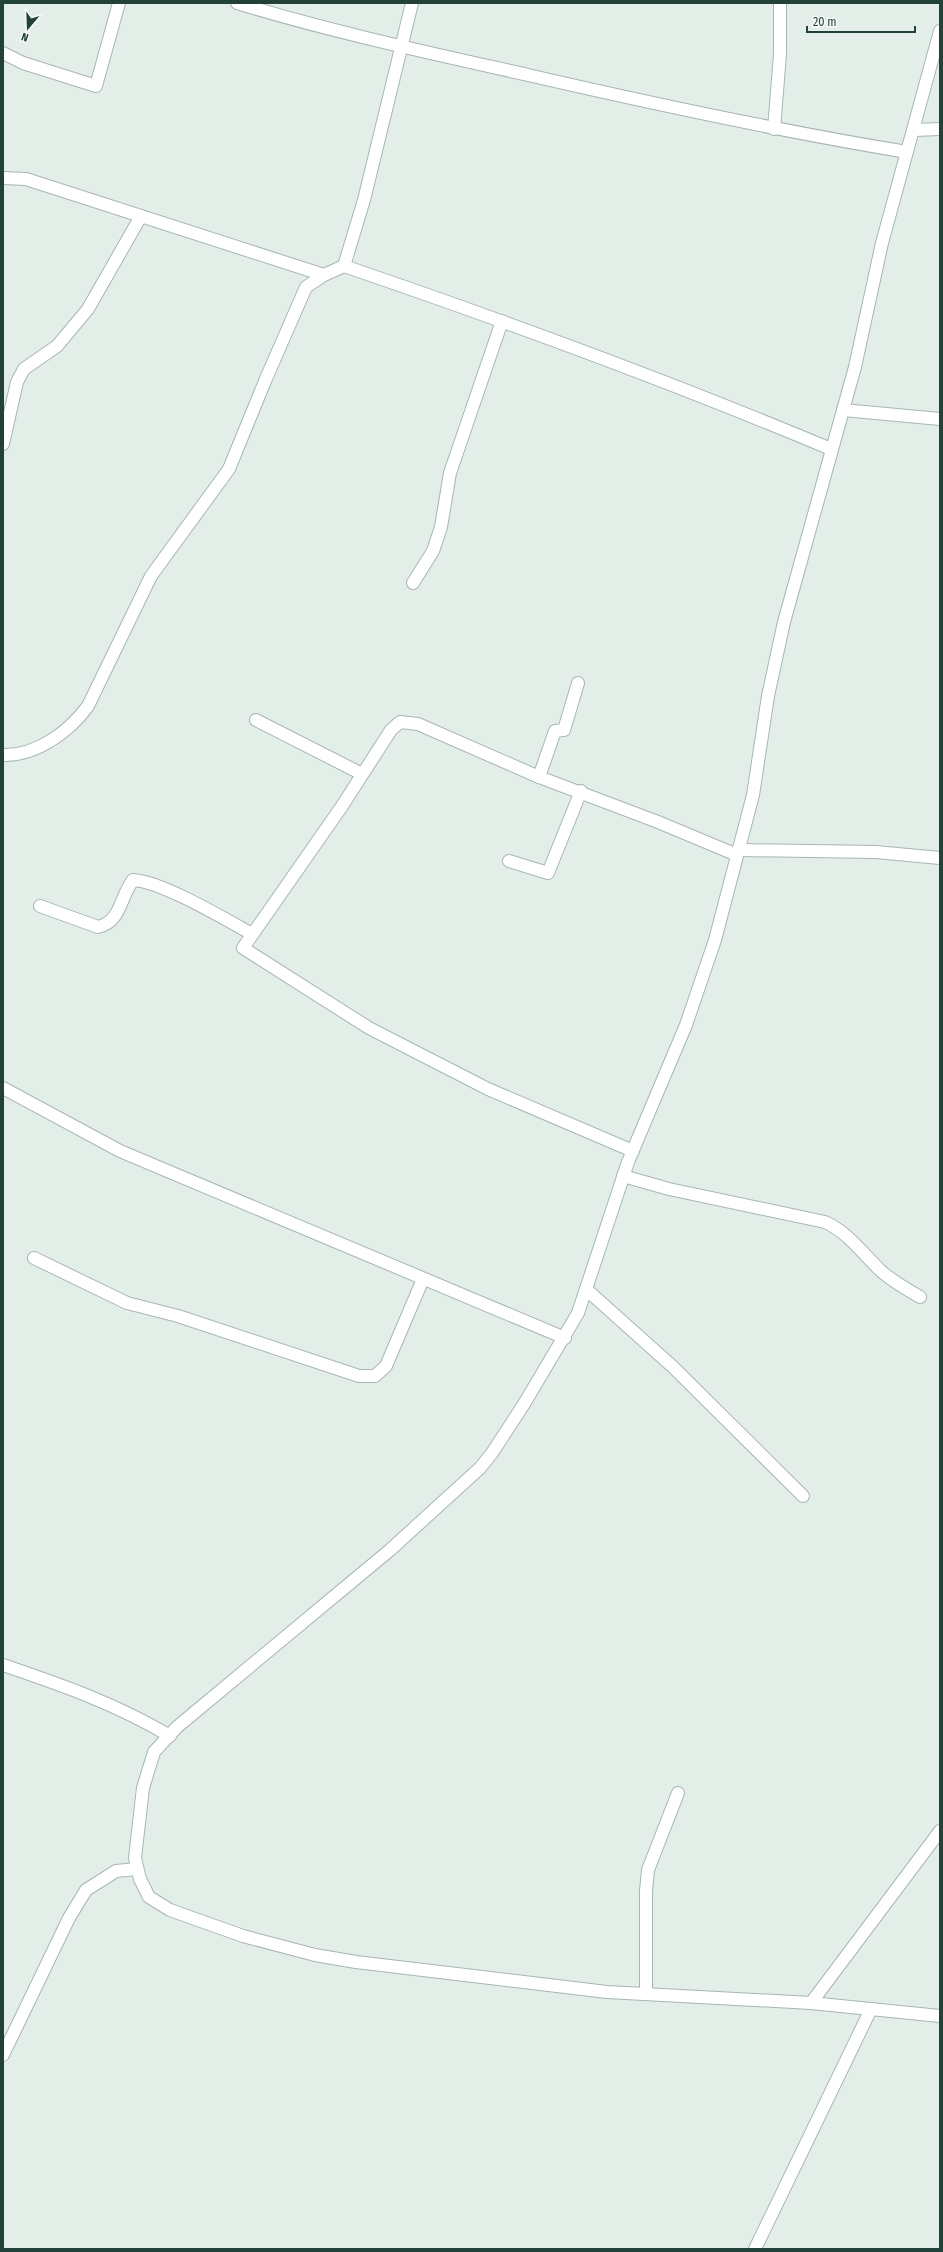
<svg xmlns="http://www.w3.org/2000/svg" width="943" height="2252" font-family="'Fira Sans Condensed',sans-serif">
	<rect width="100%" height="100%" fill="#e4eee9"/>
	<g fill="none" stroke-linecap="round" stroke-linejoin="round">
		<defs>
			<g id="street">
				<path d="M 237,3 C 332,32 430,53 528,75 C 654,104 779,131 907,152"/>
				<path d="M 412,3 L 364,200 L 344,266 C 508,322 671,382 831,449"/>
				<path d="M 940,31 L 882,243 L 855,367 L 784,622 L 768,696 L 753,795 L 715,940 L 686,1025 L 628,1162 L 578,1313 L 524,1404 L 492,1453 L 480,1468 L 390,1550 L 177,1727 L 154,1752 L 143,1788 L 135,1858 L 140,1879 L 149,1897 L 170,1910 L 243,1936 L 315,1955 L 356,1962 L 607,1992 L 811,2003 L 940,2016"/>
				<path d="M 3,53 L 23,63 L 96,86 L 119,3"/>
				<path d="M 774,129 L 780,54 L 780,3"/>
				<path d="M 914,130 L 940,129"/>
				<path d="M 3,178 L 26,179 L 324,275"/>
				<path d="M 843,410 L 940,419"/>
				<path d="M 3,444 L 17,382 L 24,369 L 57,346 L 88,309 L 141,216"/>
				<path d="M 413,583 L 433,551 L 441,527 L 450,473 L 502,321"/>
				<path d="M 256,720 L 362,774"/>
				<path d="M 3,755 C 36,756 69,732 88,706 L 151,576 L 229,469 L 265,381 L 306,287 L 324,275 L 344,266"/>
				<path d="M 539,777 L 555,731 L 564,730 L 578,683"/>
				<path d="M 738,850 L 876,852 L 940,858"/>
				<path d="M 509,861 L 548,873 L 581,791"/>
				<path d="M 40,906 L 98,927 C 121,922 120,897 133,880 C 161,881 225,919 252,934"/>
				<path d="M 3,1088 L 120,1151 L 565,1338"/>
				<path d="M 633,1151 L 488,1089 L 369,1028 L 243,948 L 342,806 L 391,730 L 400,722 L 418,724 L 539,777 L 658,822 L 737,855"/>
				<path d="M 623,1176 L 669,1189 L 825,1222 C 849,1233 862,1253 881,1271 C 892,1281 906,1289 920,1297"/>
				<path d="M 34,1258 L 127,1303 L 178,1316 L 359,1376 L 375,1376 L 386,1366 L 423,1279"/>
				<path d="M 587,1290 L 673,1367 L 803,1496"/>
				<path d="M 3,1665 C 64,1686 114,1703 170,1736"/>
				<path d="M 646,1994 L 646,1891 L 648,1870 L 678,1793"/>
				<path d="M 811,2003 L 940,1831"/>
				<path d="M 3,2055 L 69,1918 L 86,1890 L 116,1871 L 137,1869"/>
				<path d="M 755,2249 L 871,2009"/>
			</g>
		</defs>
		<use href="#street" stroke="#a6b7b0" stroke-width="14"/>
		<use href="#street" stroke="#fff" stroke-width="12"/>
	</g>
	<rect width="943" height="2252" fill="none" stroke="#224138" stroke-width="8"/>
	<g transform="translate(28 28) rotate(199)" stroke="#f5faf7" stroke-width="3" paint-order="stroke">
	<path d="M0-3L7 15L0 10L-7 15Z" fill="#224138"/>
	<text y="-6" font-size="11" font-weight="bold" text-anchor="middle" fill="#224138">N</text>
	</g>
	<path d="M807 26v6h108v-6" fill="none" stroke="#224138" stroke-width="2"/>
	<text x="813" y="26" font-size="12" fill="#224138" stroke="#f5faf7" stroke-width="3" paint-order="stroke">20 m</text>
</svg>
